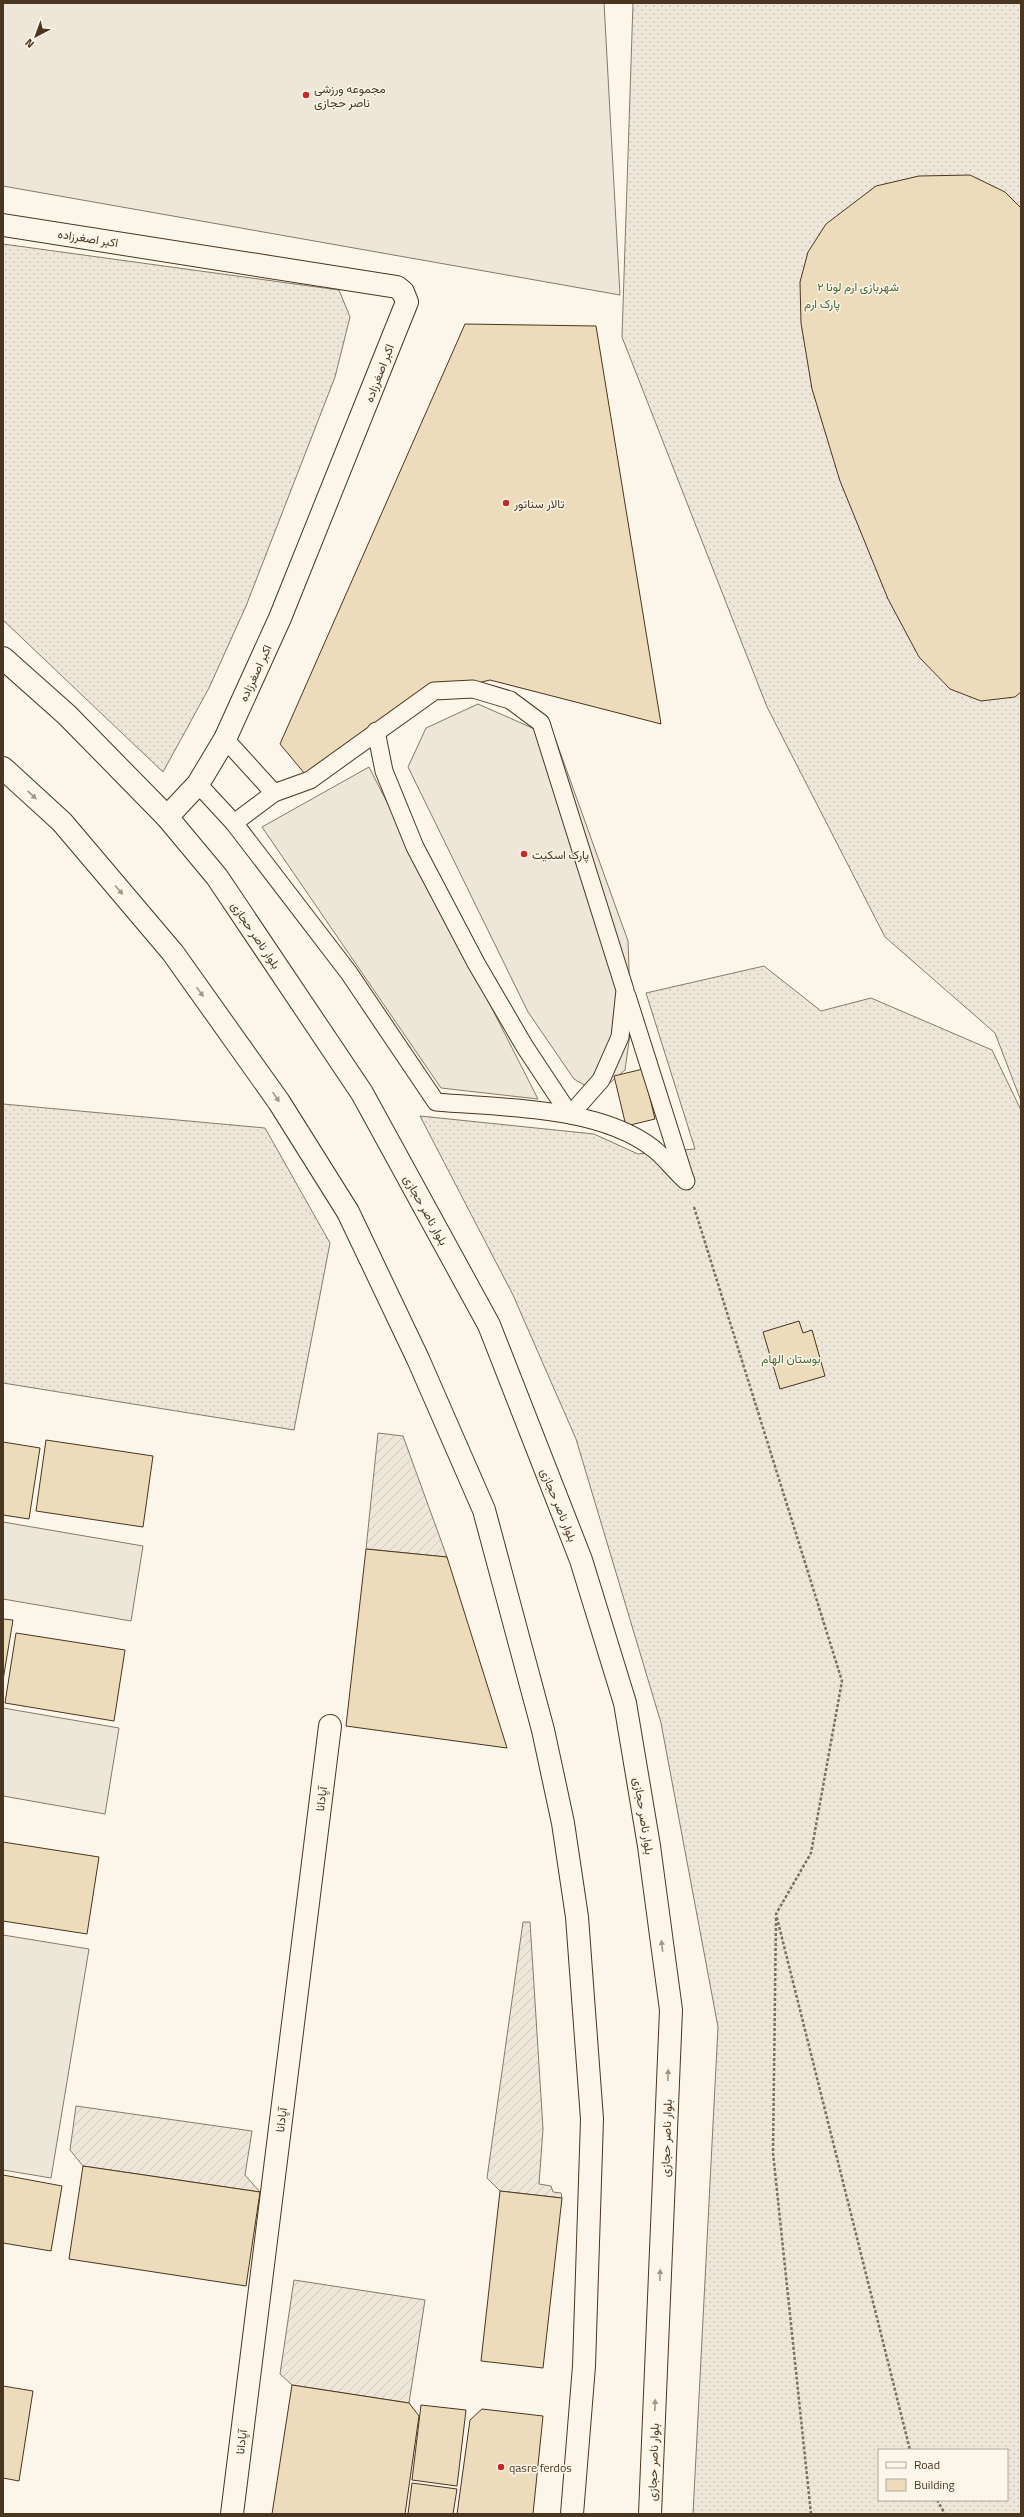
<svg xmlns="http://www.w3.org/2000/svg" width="1024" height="2517" font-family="'Titillium Web',Vazirmatn,sans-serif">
	<defs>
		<pattern id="grass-dots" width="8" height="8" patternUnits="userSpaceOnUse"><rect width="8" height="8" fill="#ede6d9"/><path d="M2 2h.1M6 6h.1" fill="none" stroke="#cdc6ba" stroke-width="1.8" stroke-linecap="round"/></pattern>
		<pattern id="garden-furrows" width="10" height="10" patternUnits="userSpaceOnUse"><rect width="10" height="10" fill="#ede6d9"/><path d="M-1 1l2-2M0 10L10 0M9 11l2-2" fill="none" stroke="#cdc6ba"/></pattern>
	</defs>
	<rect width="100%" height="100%" fill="#fbf6e9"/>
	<g fill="url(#grass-dots)" stroke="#887966" fill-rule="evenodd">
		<path d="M 633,3 L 1021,3 L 1021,1101 L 995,1033 L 885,937 L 767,707 L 622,337 Z"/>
		<path d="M 3,244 L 339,290 L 350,317 L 335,377 L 246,606 L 209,688 L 163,772 L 3,620 Z"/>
		<path d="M 764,966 L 821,1011 L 871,998 L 992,1050 L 1021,1110 L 1021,2514 L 693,2514 L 718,2027 L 661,1723 L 576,1439 L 513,1295 L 420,1116 L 594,1134 L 638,1154 L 695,1149 L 646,993 ZM 879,2450 L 1007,2450 L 1007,2500 L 879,2500 Z"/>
		<path d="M 3,1104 L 265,1128 L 330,1243 L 294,1430 L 3,1383 Z"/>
	</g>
	<g fill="url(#garden-furrows)" stroke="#887966">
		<path d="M 378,1433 L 403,1436 L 447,1557 L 366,1549 Z"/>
		<path d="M 523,1922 L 530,1922 L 543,2129 L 539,2184 L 551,2186 L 553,2192 L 561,2193 L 562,2198 L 500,2191 L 487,2178 Z"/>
		<path d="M 76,2106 L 252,2131 L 245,2175 L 260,2192 L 83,2166 L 70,2150 Z"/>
		<path d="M 294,2280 L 425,2300 L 409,2403 L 292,2385 L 280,2374 Z"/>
	</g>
	<g fill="#ede6d9" stroke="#887966">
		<path d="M 3,3 L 604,3 L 620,295 L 3,186 Z"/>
		<path d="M 478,704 L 555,738 L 628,941 L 631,1026 L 625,1070 L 598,1093 L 574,1079 L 528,1012 L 408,767 L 426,728 Z"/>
	</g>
	<g fill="#ede7d9" stroke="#887966">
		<path d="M 369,767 L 538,1099 L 441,1088 L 262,827 Z"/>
		<path d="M 3,1522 L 143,1546 L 131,1621 L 3,1599 Z"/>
		<path d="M 3,1708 L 119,1728 L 105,1814 L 3,1796 Z"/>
		<path d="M 3,1935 L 89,1949 L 51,2178 L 3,2170 Z"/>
	</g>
	<g fill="#ecdcbc" stroke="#4a3520">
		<path d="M 970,175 L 1005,192 L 1021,208 L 1021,692 L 1015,697 L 981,701 L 950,689 L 919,657 L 888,599 L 840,481 L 812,389 L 801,323 L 800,282 L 808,252 L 826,224 L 876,186 L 919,176 Z"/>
		<path d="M 465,324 L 596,326 L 661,724 L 490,680 L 407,700 L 310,780 L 280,744 Z"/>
		<path d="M 643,1069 L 655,1119 L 626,1126 L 614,1076 Z"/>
		<path d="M 799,1321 L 803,1333 L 812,1330 L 825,1376 L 780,1389 L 763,1332 Z"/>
		<path d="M 46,1440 L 153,1456 L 143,1527 L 36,1511 Z"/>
		<path d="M 3,1442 L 40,1448 L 29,1519 L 3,1515 Z"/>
		<path d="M 366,1549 L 447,1557 L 507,1748 L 346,1726 Z"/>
		<path d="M 3,1619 L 13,1620 L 3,1680 Z"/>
		<path d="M 16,1633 L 125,1650 L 114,1721 L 5,1703 Z"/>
		<path d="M 3,1842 L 99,1857 L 87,1934 L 3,1921 Z"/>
		<path d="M 83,2166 L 260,2192 L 246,2286 L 69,2259 Z"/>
		<path d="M 3,2175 L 62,2186 L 51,2251 L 3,2243 Z"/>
		<path d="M 500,2191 L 562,2198 L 543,2368 L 481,2361 Z"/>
		<path d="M 292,2385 L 409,2403 L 419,2416 L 405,2514 L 272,2514 Z"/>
		<path d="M 3,2386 L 33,2391 L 19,2481 L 3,2478 Z"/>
		<path d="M 421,2405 L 466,2410 L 457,2486 L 412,2480 Z"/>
		<path d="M 482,2409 L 543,2416 L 533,2514 L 457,2514 L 470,2420 Z"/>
		<path d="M 412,2483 L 457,2489 L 453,2514 L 408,2514 Z"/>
	</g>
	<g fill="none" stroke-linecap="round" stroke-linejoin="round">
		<defs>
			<g id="service">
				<path d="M 225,739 L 274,793 L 310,780 L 434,691 L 473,689 L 510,700 L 541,723 L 625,990 L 620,1037 L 601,1080 L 570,1115 L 525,1047 L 476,963 L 415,847 L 384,771 L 376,731"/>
				<path d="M 198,784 L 234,823"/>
				<path d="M 274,793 L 234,823 L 349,973 L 436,1102 C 504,1108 599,1106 654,1149 C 665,1158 675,1171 686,1181"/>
				<path d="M 627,996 L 685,1179"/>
			</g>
			<g id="minor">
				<path d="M 3,225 L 397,287 L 403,292 L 407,302 L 280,618 L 225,739 L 198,784 L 167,817"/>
				<path d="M 232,2514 L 330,1726"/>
			</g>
			<g id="secondary">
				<path d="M 3,658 L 67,715 L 167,817 L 217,877 L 362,1093 L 489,1325 L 581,1560 L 625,1703 L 649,1846 L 671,2010 L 650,2514"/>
				<path d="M 3,768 L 62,822 L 173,953 L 279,1102 L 348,1212 L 418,1359 L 484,1510 L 543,1730 L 563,1823 L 577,1917 L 592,2119 L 584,2366 L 572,2514"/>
			</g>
		</defs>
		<use href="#service" stroke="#4a3520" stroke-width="19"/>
		<use href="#minor" stroke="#4a3520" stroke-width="24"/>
		<use href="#secondary" stroke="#4a3520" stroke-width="24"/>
		<g stroke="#7f6f5c" stroke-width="2.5" stroke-dasharray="3 2" stroke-linecap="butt">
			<path d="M 694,1207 L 842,1681 L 811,1853 L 776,1914 L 910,2450"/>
			<path d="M 776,1918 L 773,2153 L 811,2514"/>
			<path d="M 937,2500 L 945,2514"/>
		</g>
		<use href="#service" stroke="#fbf6e9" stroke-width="17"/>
		<use href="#minor" stroke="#fbf6e9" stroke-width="22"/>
		<use href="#secondary" stroke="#fbf6e9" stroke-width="22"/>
	</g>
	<defs><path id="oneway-solid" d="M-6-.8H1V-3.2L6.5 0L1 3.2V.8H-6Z"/></defs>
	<g fill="#a29684">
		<use href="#oneway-solid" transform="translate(32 795) rotate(43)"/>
		<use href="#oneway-solid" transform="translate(119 890) rotate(50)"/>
		<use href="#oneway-solid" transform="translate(200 992) rotate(54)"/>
		<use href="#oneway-solid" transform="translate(276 1097) rotate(55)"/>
		<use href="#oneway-solid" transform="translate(662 1946) rotate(-97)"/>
		<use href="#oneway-solid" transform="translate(668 2075) rotate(-88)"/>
		<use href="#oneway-solid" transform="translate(660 2275) rotate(-88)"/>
		<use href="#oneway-solid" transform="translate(655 2405) rotate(-88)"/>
	</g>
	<g fill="#c62828" stroke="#fbf6e9" stroke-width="1.5">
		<circle cx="306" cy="95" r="4"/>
		<circle cx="506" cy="503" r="4"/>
		<circle cx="524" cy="854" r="4"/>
		<circle cx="501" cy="2467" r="4"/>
	</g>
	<g text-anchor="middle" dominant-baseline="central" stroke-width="3" stroke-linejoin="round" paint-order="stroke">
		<g font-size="12" fill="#4a3520" stroke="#fbf6e9" text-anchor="start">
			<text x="314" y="88">مجموعه ورزشی<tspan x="314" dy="14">ناصر حجازی</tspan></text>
			<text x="514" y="503">تالار سناتور</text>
			<text x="532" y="854">پارک اسکیت</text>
			<text x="509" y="2467">qasre ferdos</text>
		</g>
		<g font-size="12" fill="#4a3520" stroke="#fbf6e9">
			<text transform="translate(88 238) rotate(9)">اکبر اصغرزاده</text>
			<text transform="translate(379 373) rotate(-69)">اکبر اصغرزاده</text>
			<text transform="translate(255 673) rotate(-65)">اکبر اصغرزاده</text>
			<text transform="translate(256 935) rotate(56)">بلوار ناصر حجازی</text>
			<text transform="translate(426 1210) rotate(61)">بلوار ناصر حجازی</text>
			<text transform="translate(559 1505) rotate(68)">بلوار ناصر حجازی</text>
			<text transform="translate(321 1799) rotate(-83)">آپادانا</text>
			<text transform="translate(644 1816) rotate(81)">بلوار ناصر حجازی</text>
			<text transform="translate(281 2120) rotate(-83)">آپادانا</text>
			<text transform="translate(666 2138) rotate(-88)">بلوار ناصر حجازی</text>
			<text transform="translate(241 2442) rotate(-83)">آپادانا</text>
			<text transform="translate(653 2462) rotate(-88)">بلوار ناصر حجازی</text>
		</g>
		<g font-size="12" fill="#436837" stroke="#fbf6e9">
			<text x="858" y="286">شهربازی ارم لونا ۲</text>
			<text x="822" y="303">پارک ارم</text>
			<text x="791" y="1358">بوستان الهام</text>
		</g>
	</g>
	<rect width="1024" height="2517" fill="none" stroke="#4a3520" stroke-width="8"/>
	<rect x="878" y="2449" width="130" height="52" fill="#fbf6e9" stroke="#b4a999"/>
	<rect x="886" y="2462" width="20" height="6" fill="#fbf6e9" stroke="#b4a999"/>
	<text x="914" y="2469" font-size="12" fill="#4a3520">Road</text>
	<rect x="886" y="2479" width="20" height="12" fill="#ecdcbc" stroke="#b4a999"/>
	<text x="914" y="2489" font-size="12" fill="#4a3520">Building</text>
	<g transform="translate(36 36) rotate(221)" stroke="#fbf6e9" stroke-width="3" paint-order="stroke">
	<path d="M0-3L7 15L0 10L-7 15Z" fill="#4a3520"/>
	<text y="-6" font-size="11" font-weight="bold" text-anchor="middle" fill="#4a3520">N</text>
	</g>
</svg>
